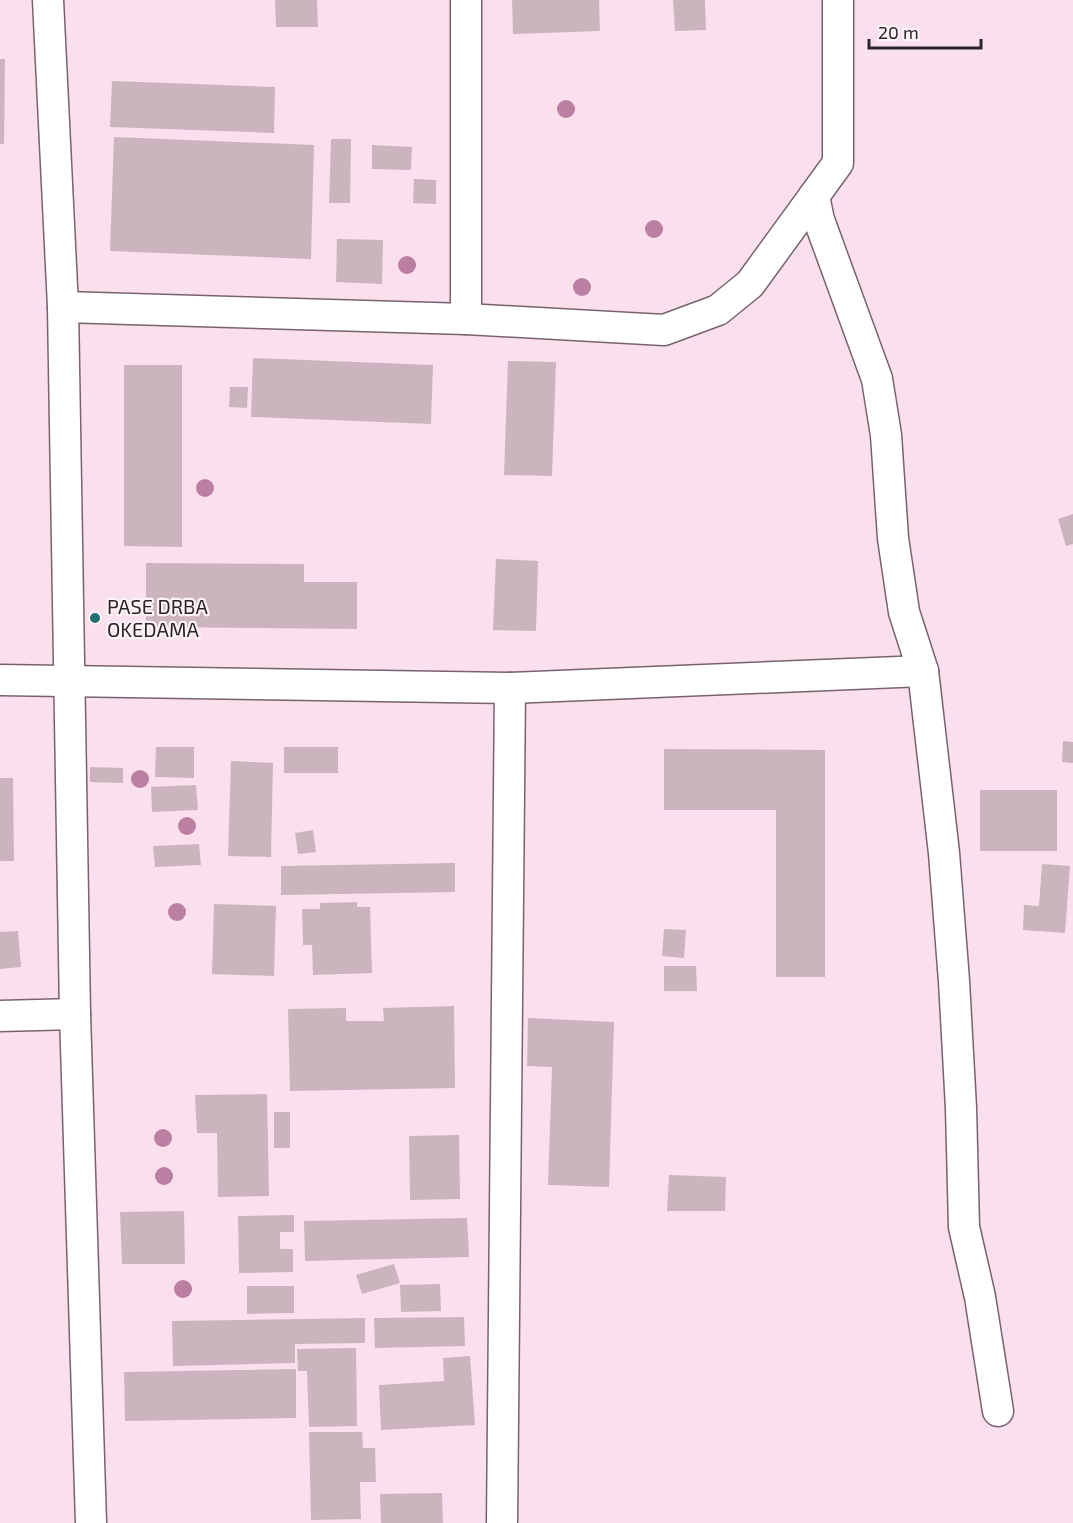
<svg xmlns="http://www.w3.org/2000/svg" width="1073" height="1523" font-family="'Exo 2',sans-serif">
	<rect width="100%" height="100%" fill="#f9e0ec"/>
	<g fill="#ccb4bf">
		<path d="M 275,0 L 317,0 L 318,27 L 276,27 Z"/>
		<path d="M 512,0 L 599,0 L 600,31 L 513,34 Z"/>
		<path d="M 673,0 L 705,0 L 706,30 L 675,31 Z"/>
		<path d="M 0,59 L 5,59 L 4,144 L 0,144 Z"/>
		<path d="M 112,81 L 275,87 L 274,133 L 110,127 Z"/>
		<path d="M 114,137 L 314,145 L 311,259 L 110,251 Z"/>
		<path d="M 331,139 L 351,139 L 350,203 L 329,203 Z"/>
		<path d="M 372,145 L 412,147 L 411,170 L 372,169 Z"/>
		<path d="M 414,179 L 436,180 L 436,204 L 413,203 Z"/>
		<path d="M 337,239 L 383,240 L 382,284 L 336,282 Z"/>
		<path d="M 253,358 L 433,365 L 431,424 L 251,417 Z"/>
		<path d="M 508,361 L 556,362 L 552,476 L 504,475 Z"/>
		<path d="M 124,365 L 182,365 L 182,547 L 124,546 Z"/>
		<path d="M 230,387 L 248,387 L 247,408 L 229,407 Z"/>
		<path d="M 1073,514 L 1073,544 L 1066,546 L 1058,519 Z"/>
		<path d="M 496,559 L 538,561 L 536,631 L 493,630 Z"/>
		<path d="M 146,563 L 304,564 L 304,582 L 357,582 L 357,629 L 146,627 Z"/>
		<path d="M 1063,741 L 1073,742 L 1073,763 L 1062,762 Z"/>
		<path d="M 156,747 L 194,747 L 194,778 L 155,777 Z"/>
		<rect x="284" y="747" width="54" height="26"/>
		<path d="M 664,749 L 825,750 L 825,977 L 776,977 L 776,810 L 664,810 Z"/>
		<path d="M 231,761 L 273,763 L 271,857 L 228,856 Z"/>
		<path d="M 90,767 L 123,768 L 123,783 L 90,782 Z"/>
		<path d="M 0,778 L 13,778 L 14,861 L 0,861 Z"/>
		<path d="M 196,785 L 198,810 L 152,812 L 151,787 Z"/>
		<rect x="980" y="790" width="77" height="61"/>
		<path d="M 313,830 L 316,852 L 298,854 L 295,833 Z"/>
		<path d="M 199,844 L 201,865 L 155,867 L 153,846 Z"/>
		<path d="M 455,863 L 455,892 L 281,895 L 281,866 Z"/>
		<path d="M 1042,864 L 1070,866 L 1065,933 L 1023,930 L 1024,905 L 1039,906 Z"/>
		<path d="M 357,902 L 357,907 L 370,907 L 372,973 L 313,975 L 312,945 L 303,945 L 302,909 L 320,909 L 320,903 Z"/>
		<path d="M 214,904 L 276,906 L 274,976 L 212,974 Z"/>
		<path d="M 664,929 L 686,930 L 684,958 L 662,956 Z"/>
		<path d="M 18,931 L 21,967 L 0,969 L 0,932 Z"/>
		<path d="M 664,966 L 696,966 L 697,991 L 664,991 Z"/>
		<path d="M 454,1006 L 455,1088 L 290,1091 L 288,1009 L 346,1008 L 346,1021 L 384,1021 L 383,1008 Z"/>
		<path d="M 528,1018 L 614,1022 L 609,1187 L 548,1185 L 552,1067 L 527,1066 Z"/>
		<path d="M 267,1094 L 269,1196 L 218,1197 L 217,1133 L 197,1133 L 195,1095 Z"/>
		<rect x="274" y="1112" width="16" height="36"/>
		<path d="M 459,1135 L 460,1199 L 410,1200 L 409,1136 Z"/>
		<path d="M 669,1175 L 726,1177 L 725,1211 L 667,1211 Z"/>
		<path d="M 184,1211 L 185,1264 L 122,1264 L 120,1212 Z"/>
		<path d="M 294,1215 L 294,1232 L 280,1232 L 280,1249 L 293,1249 L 293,1272 L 239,1273 L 238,1216 Z"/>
		<path d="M 467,1218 L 469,1257 L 305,1261 L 304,1221 Z"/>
		<path d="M 394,1264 L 400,1283 L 362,1294 L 356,1275 Z"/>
		<path d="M 440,1284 L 441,1311 L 401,1312 L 400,1285 Z"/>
		<path d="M 247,1286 L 294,1286 L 294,1313 L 247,1314 Z"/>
		<path d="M 464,1317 L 465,1346 L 375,1348 L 374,1318 Z"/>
		<path d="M 365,1318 L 365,1343 L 295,1344 L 295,1363 L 173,1366 L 172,1321 Z"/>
		<path d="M 356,1348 L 357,1426 L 309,1427 L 307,1371 L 298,1371 L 297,1349 Z"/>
		<path d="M 470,1356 L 475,1425 L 381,1430 L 379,1385 L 444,1381 L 443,1358 Z"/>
		<path d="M 296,1369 L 296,1418 L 125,1421 L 124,1372 Z"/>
		<path d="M 309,1432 L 362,1432 L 363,1448 L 375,1448 L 376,1482 L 360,1482 L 361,1519 L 311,1520 Z"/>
		<path d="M 442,1493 L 443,1523 L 381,1523 L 380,1494 Z"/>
	</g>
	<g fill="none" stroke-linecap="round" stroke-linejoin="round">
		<defs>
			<g id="minor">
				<path d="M 48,0 L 63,307 L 75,1014 L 91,1523"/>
				<path d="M 814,196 L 819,220 L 877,379 L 886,435 L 893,538 L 904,612 L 923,671 L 944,853 L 954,981 L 961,1108 L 964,1227 L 980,1297 L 998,1411"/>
				<path d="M 63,307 L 466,319 L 664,330 L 718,310 L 750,284 L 838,163 L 838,0"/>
				<path d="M 466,319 L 466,0"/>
				<path d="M 0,680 L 510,688 L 923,671"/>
				<path d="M 0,1016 L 75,1014"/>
				<path d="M 502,1523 L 510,688"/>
			</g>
		</defs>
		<use href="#minor" stroke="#78636c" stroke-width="33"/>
		<use href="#minor" stroke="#fff" stroke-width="30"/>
	</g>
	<g fill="#bb7fa1">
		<circle cx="566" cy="109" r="9"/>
		<circle cx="654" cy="229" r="9"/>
		<circle cx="407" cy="265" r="9"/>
		<circle cx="582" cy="287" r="9"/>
		<circle cx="205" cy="488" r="9"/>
		<circle cx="140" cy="779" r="9"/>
		<circle cx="187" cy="826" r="9"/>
		<circle cx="177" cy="912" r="9"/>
		<circle cx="163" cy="1138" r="9"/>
		<circle cx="164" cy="1176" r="9"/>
		<circle cx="183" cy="1289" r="9"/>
	</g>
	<circle fill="#246f72" stroke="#fcf2f7" stroke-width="2" cx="95" cy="618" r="6"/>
	<g text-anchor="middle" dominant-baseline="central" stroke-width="4.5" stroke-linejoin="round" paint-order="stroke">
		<g font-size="20" fill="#2b2327" stroke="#fcf2f7" text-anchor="start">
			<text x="107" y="606">PASE DRBA<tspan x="107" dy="23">OKEDAMA</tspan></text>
		</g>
	</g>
	<path d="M869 39v9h112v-9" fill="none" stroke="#2b2327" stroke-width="3"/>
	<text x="878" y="39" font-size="18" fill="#2b2327" stroke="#fcf2f7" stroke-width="4.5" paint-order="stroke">20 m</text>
</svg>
